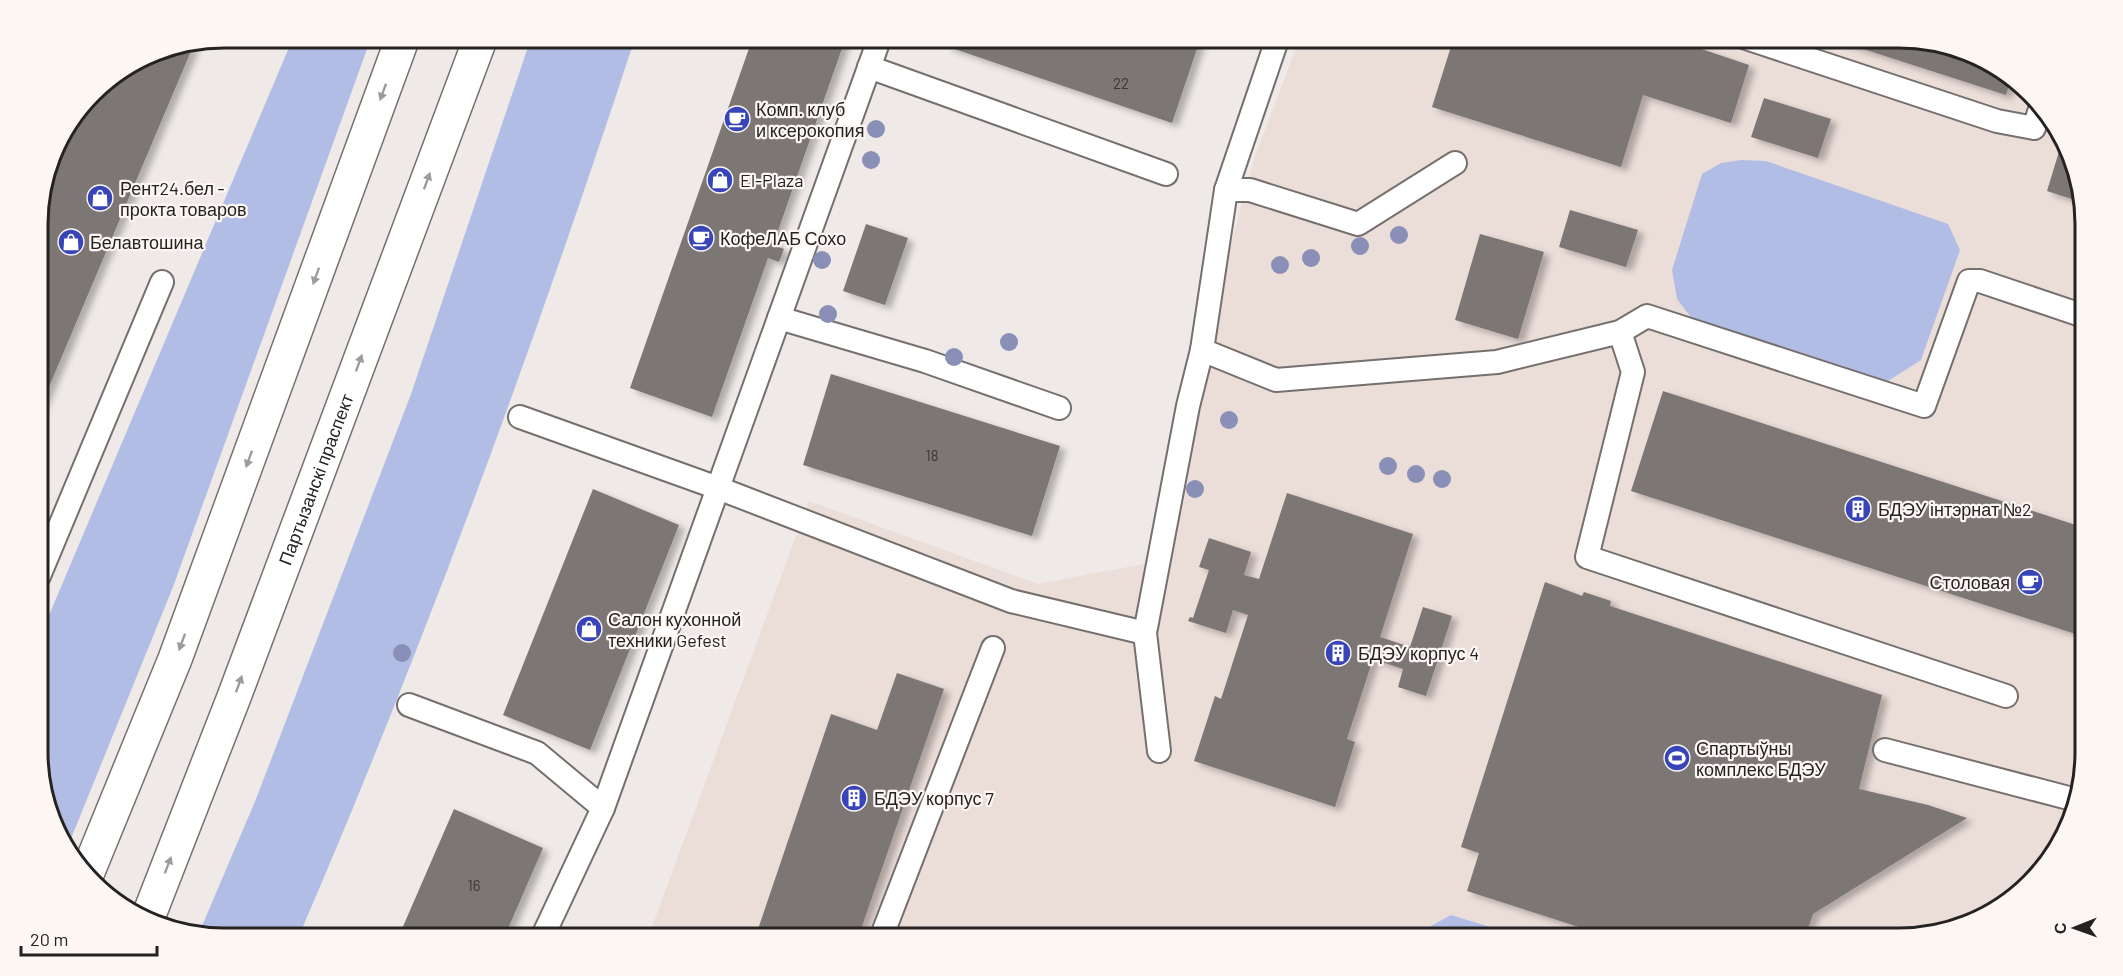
<svg xmlns="http://www.w3.org/2000/svg" width="2123" height="976" font-family="Barlow,sans-serif">
	<defs>
		<filter id="shadow"><feDropShadow dx="6" dy="4" stdDeviation="3" flood-color="#0004"/></filter>
	</defs>
	<rect width="100%" height="100%" fill="#efeae7"/>
	<path fill="#ebddd8" d="M 1300,38 L 1899,38 L 1971,52 L 2047,111 L 2084,200 L 2085,752 L 2071,824 L 2047,866 L 2003,907 L 1911,938 L 1527,938 L 1452,915 L 1418,933 L 1416,938 L 648,938 L 809,501 L 1038,584 L 1159,561 L 1202,350 L 1255,156 Z"/>
	<g fill="#b1bde5">
		<path d="M 293,38 L 371,38 L 173,587 L 68,846 L 39,777 L 39,639 Z"/>
		<path d="M 531,38 L 635,38 C 535,343 425,644 298,938 L 224,938 L 199,933 L 256,799 L 411,394 Z"/>
		<path d="M 1741,160 L 1766,161 L 1948,224 L 1960,250 L 1921,360 L 1885,383 L 1693,320 L 1677,299 L 1672,270 L 1702,174 L 1721,163 Z"/>
		<path d="M 1451,915 L 1527,938 L 1416,938 L 1418,933 Z"/>
	</g>
	<g fill="#7b7674" filter="url(#shadow)">
		<path d="M 753,37 L 846,37 L 773,245 L 784,249 L 779,262 L 768,258 L 712,417 L 630,388 Z"/>
		<path d="M 949,37 L 1201,37 L 1172,123 L 946,46 Z"/>
		<path d="M 1454,37 L 1666,37 L 1749,65 L 1731,123 L 1643,95 L 1621,167 L 1432,107 Z"/>
		<path d="M 1899,37 L 1971,52 L 2010,82 L 2006,95 L 1829,38 Z"/>
		<path d="M 194,44 L 103,259 L 38,413 L 38,211 L 57,142 L 101,84 L 153,52 Z"/>
		<path d="M 1764,98 L 1831,119 L 1818,158 L 1751,137 Z"/>
		<path d="M 2061,145 L 2084,200 L 2084,203 L 2047,191 Z"/>
		<path d="M 1570,210 L 1638,230 L 1626,267 L 1559,247 Z"/>
		<path d="M 866,224 L 908,238 L 885,305 L 843,291 Z"/>
		<path d="M 1480,234 L 1544,252 L 1518,339 L 1455,320 Z"/>
		<path d="M 831,374 L 1060,446 L 1032,536 L 803,465 Z"/>
		<path d="M 1663,391 L 2085,528 L 2085,637 L 1631,491 Z"/>
		<path d="M 593,489 L 679,525 L 590,750 L 503,715 Z"/>
		<path d="M 1287,493 L 1413,534 L 1380,637 L 1410,647 L 1423,607 L 1452,616 L 1426,696 L 1398,687 L 1403,669 L 1373,659 L 1347,739 L 1355,742 L 1335,807 L 1194,761 L 1215,696 L 1221,699 L 1248,615 L 1233,610 L 1226,633 L 1188,621 L 1190,617 L 1193,618 L 1209,570 L 1199,567 L 1209,538 L 1251,552 L 1244,575 L 1259,579 Z"/>
		<path d="M 1545,582 L 1582,596 L 1584,592 L 1611,601 L 1610,606 L 1882,695 L 1859,789 L 1928,805 L 1967,818 L 1813,914 L 1805,938 L 1613,938 L 1467,891 L 1479,853 L 1461,847 Z"/>
		<path d="M 897,673 L 944,689 L 858,938 L 755,938 L 831,714 L 877,730 Z"/>
		<path d="M 454,809 L 543,848 L 504,938 L 398,938 Z"/>
	</g>
	<g fill="none" stroke-linecap="round" stroke-linejoin="round">
		<defs>
			<g id="lane">
				<path d="M 1743,37 L 1997,121 L 2034,128 L 2041,106"/>
				<path d="M 869,67 L 1166,174"/>
				<path d="M 1226,190 L 1250,190 L 1358,224 L 1455,163"/>
				<path d="M 779,318 L 925,361 L 1059,408"/>
				<path d="M 1620,332 L 1633,372 L 1587,557 L 2006,696"/>
				<path d="M 1202,350 L 1276,380 L 1497,362 L 1620,332 L 1647,316 L 1924,406 L 1969,281 L 1980,281 L 2084,316"/>
				<path d="M 520,417 L 718,488 L 1011,601 L 1145,633"/>
				<path d="M 39,576 L 162,282"/>
				<path d="M 409,705 L 537,753 L 603,808"/>
				<path d="M 1885,750 L 2076,800"/>
				<path d="M 1159,751 L 1145,633 L 1188,406 L 1202,350 L 1226,190 L 1278,37"/>
				<path d="M 542,938 L 603,808 L 880,37"/>
				<path d="M 881,938 L 993,648"/>
			</g>
			<g id="primary">
				<path d="M 87,874 L 175,659 L 403,37"/>
				<path id="s1" d="M 147,920 L 234,697 L 481,37"/>
			</g>
		</defs>
		<use href="#lane" stroke="#75706e" stroke-width="26"/>
		<use href="#primary" stroke="#75706e" stroke-width="36"/>
		<use href="#lane" stroke="#fff" stroke-width="22"/>
		<use href="#primary" stroke="#fff" stroke-width="33"/>
	</g>
	<g fill="#898fb6">
		<circle cx="876" cy="129" r="9"/>
		<circle cx="871" cy="160" r="9"/>
		<circle cx="1399" cy="235" r="9"/>
		<circle cx="1360" cy="246" r="9"/>
		<circle cx="1311" cy="258" r="9"/>
		<circle cx="822" cy="260" r="9"/>
		<circle cx="1280" cy="265" r="9"/>
		<circle cx="828" cy="314" r="9"/>
		<circle cx="1009" cy="342" r="9"/>
		<circle cx="954" cy="357" r="9"/>
		<circle cx="1229" cy="420" r="9"/>
		<circle cx="1388" cy="466" r="9"/>
		<circle cx="1416" cy="474" r="9"/>
		<circle cx="1442" cy="479" r="9"/>
		<circle cx="1195" cy="489" r="9"/>
		<circle cx="402" cy="653" r="9"/>
	</g>
	<defs><path id="oneway-solid" d="M-6-.8H1V-3.2L6.5 0L1 3.2V.8H-6Z" transform="scale(1.5)"/></defs>
	<g fill="#9d9c9c">
		<use href="#oneway-solid" transform="translate(383 92) rotate(110)"/>
		<use href="#oneway-solid" transform="translate(427 181) rotate(-70)"/>
		<use href="#oneway-solid" transform="translate(316 276) rotate(110)"/>
		<use href="#oneway-solid" transform="translate(359 363) rotate(-70)"/>
		<use href="#oneway-solid" transform="translate(249 459) rotate(110)"/>
		<use href="#oneway-solid" transform="translate(182 642) rotate(110)"/>
		<use href="#oneway-solid" transform="translate(239 684) rotate(-70)"/>
		<use href="#oneway-solid" transform="translate(168 865) rotate(-69)"/>
	</g>
	<defs>
		<symbol id="cafe-disc" viewBox="-11 -11 22 22"><circle r="9.5" fill="#3745b8" stroke="#fdf7f4"/><path d="M-5.5-4.5H6V0H3Q3 3.5 0 3.5H-2.5Q-5.5 3.5-5.5 0ZM3-3.2v2h1.7v-2ZM-6 4.5H4V6H-6Z" fill="#fff"/></symbol>
		<symbol id="shop-disc" viewBox="-11 -11 22 22"><circle r="9.5" fill="#3745b8" stroke="#fdf7f4"/><path d="M-5-2.5h2.3a2.7 3.5 0 0 1 5.4 0H5L5.5 6h-11ZM-1.5-2.5h3a1.5 2.3 0 0 0-3 0Z" fill="#fff"/></symbol>
		<symbol id="building-disc" viewBox="-11 -11 22 22"><circle r="9.5" fill="#3745b8" stroke="#fdf7f4"/><path d="M-4-6H4V6H1V3H-1V6H-4ZM-2.5-4.3h1.7v1.8h-1.7ZM.8-4.3h1.7v1.8H.8ZM-2.5-1h1.7V.8h-1.7ZM.8-1h1.7V.8H.8Z" fill="#fff"/></symbol>
		<symbol id="stadium-disc" viewBox="-11 -11 22 22"><circle r="9.5" fill="#3745b8" stroke="#fdf7f4"/><path d="M0-5a6.5 5 0 1 0 0 10a6.5 5 0 1 0 0-10ZM-3.5-1.8h7v3.6h-7Z" fill="#fff"/></symbol>
	</defs>
	<g fill-rule="evenodd">
		<use href="#cafe-disc" x="722" y="104" width="30" height="30"/>
		<use href="#shop-disc" x="705" y="165" width="30" height="30"/>
		<use href="#shop-disc" x="85" y="183" width="30" height="30"/>
		<use href="#cafe-disc" x="686" y="223" width="30" height="30"/>
		<use href="#shop-disc" x="56" y="227" width="30" height="30"/>
		<use href="#building-disc" x="1843" y="494" width="30" height="30"/>
		<use href="#cafe-disc" x="2015" y="567" width="30" height="30"/>
		<use href="#shop-disc" x="574" y="614" width="30" height="30"/>
		<use href="#building-disc" x="1323" y="638" width="30" height="30"/>
		<use href="#stadium-disc" x="1662" y="743" width="30" height="30"/>
		<use href="#building-disc" x="839" y="783" width="30" height="30"/>
	</g>
	<g text-anchor="middle" dominant-baseline="central" stroke-width="4.5" stroke-linejoin="round" paint-order="stroke">
		<g font-size="15" fill="#3a3836">
			<text x="1121" y="83">22</text>
			<text x="932" y="455">18</text>
			<text x="474" y="885">16</text>
		</g>
		<g font-size="18" fill="#252322" stroke="#fdf7f4" text-anchor="start">
			<text x="756" y="109">Комп. клуб<tspan x="756" dy="21">и ксерокопия</tspan></text>
			<text x="740" y="180">El-Plaza</text>
			<text x="120" y="188">Рент24.бел -<tspan x="120" dy="21">прокта товаров</tspan></text>
			<text x="720" y="238">КофеЛАБ Сохо</text>
			<text x="90" y="242">Белавтошина</text>
			<text x="1878" y="509">БДЭУ інтэрнат №2</text>
			<text x="2010" y="582" text-anchor="end">Столовая</text>
			<text x="608" y="619">Салон кухонной<tspan x="608" dy="21">техники Gefest</tspan></text>
			<text x="1358" y="653">БДЭУ корпус 4</text>
			<text x="1696" y="748">Спартыўны<tspan x="1696" dy="21">комплекс БДЭУ</tspan></text>
			<text x="874" y="798">БДЭУ корпус 7</text>
		</g>
		<g font-size="18" fill="#252322" stroke="#fdf7f4">
			<text stroke="none"><textPath href="#s1" startOffset="472">Партызанскі праспект</textPath></text>
		</g>
	</g>
	<path d="M0 0H2123V976H0ZM224 48H1899A176 176 0 0 1 2075 224V752A176 176 0 0 1 1899 928H224A176 176 0 0 1 48 752V224A176 176 0 0 1 224 48Z" fill="#fdf7f4" fill-rule="evenodd"/>
	<path fill="none" stroke="#252322" stroke-width="3" d="M224 48H1899A176 176 0 0 1 2075 224V752A176 176 0 0 1 1899 928H224A176 176 0 0 1 48 752V224A176 176 0 0 1 224 48Z"/>
	<g transform="translate(2075 928) rotate(269)" stroke="#fdf7f4" stroke-width="4.5" paint-order="stroke">
	<path d="M0-4.5L10 22L0 15L-10 22Z" fill="#252322"/>
	<text y="-9" font-size="16" font-weight="bold" text-anchor="middle" fill="#252322">С</text>
	</g>
	<path d="M21 946v9h136v-9" fill="none" stroke="#252322" stroke-width="3"/>
	<text x="30" y="946" font-size="18" fill="#252322" stroke="#fdf7f4" stroke-width="4.5" paint-order="stroke">20 m</text>
</svg>
